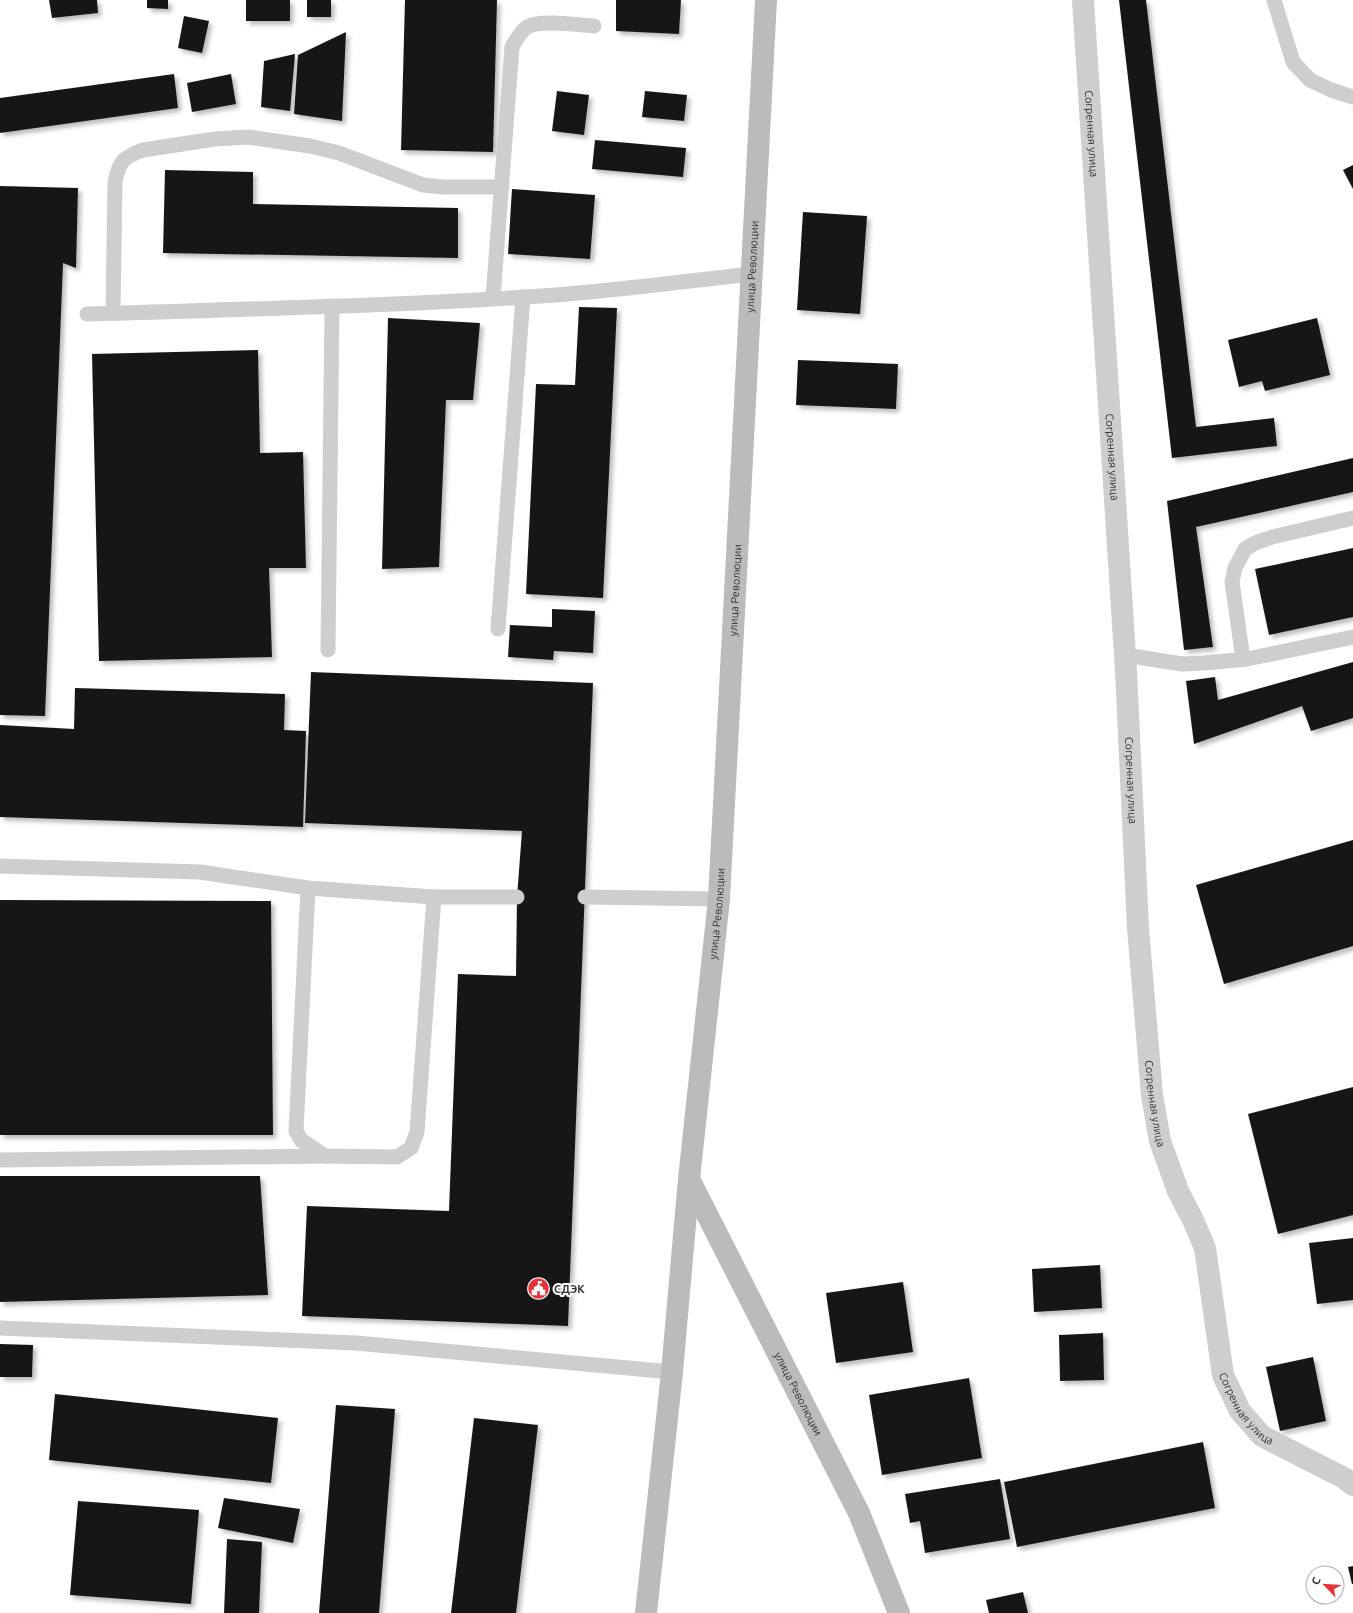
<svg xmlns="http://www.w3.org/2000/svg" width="1353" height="1613" font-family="Ubuntu,sans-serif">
	<defs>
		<filter id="shadow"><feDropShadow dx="3.5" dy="3.5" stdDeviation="2" flood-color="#0004"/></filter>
	</defs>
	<rect width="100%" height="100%" fill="#fff"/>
	<g fill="#181818" filter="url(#shadow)">
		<path d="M 49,0 L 97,0 L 98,13 L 52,18 Z"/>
		<path d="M 147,0 L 168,0 L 168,9 L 147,8 Z"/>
		<rect x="246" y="0" width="44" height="21"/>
		<rect x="307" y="0" width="24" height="17"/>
		<path d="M 405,0 L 497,0 L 493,152 L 401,150 Z"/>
		<path d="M 616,0 L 681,0 L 679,34 L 616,31 Z"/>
		<path d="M 1119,0 L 1146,0 L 1196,427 L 1274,418 L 1277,446 L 1172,458 Z"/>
		<path d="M 184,16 L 209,21 L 202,53 L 178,48 Z"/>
		<path d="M 346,32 L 342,121 L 294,114 L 298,55 Z"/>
		<path d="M 295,54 L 290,111 L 261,107 L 264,61 Z"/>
		<path d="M 174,74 L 178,108 L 0,133 L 0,98 Z"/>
		<path d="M 231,74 L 236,104 L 192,112 L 187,83 Z"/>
		<path d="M 557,91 L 589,95 L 584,135 L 552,131 Z"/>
		<path d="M 645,91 L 687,95 L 684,121 L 642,117 Z"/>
		<path d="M 595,140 L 686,148 L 683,177 L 592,169 Z"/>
		<path d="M 1353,165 L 1353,189 L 1343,170 Z"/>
		<path d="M 165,170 L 253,172 L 253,204 L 458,208 L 458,258 L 163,253 Z"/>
		<path d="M 0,186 L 78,188 L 76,268 L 63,263 L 45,716 L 0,715 Z"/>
		<path d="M 512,189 L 595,195 L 590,259 L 508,254 Z"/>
		<path d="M 803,212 L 867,216 L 860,314 L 797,310 Z"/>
		<path d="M 579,307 L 617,308 L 603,598 L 526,594 L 536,384 L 575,385 Z"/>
		<path d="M 388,318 L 480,323 L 473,400 L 446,400 L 439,567 L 382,569 Z"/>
		<path d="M 1317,318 L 1330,375 L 1265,391 L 1262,381 L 1239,387 L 1228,340 Z"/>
		<path d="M 258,350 L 260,453 L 303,452 L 306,568 L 269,568 L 272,657 L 99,661 L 92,354 Z"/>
		<path d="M 798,360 L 898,364 L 896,409 L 796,405 Z"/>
		<path d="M 1353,458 L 1353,492 L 1196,527 L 1213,647 L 1184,650 L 1167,501 Z"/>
		<path d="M 1353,548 L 1353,617 L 1269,635 L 1255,569 Z"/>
		<path d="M 552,609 L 595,611 L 593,653 L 554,651 L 553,660 L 508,657 L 510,625 L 552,627 Z"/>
		<path d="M 1353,662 L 1353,718 L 1311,731 L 1302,706 L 1194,744 L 1186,681 L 1215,677 L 1218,700 Z"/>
		<path d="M 311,672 L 593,683 L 568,1326 L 302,1316 L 307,1206 L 449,1211 L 458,974 L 516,976 L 517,897 L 522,831 L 305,823 Z"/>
		<path d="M 75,688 L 285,694 L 284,730 L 306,731 L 303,827 L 0,817 L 0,725 L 74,729 Z"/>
		<path d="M 1353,840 L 1353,946 L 1224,984 L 1196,885 Z"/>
		<path d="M 0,900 L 271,901 L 273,1135 L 0,1135 Z"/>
		<path d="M 1353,1087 L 1353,1215 L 1278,1234 L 1248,1114 Z"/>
		<path d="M 0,1176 L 260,1176 L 268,1295 L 0,1302 Z"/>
		<path d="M 1353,1238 L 1353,1300 L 1317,1304 L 1309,1243 Z"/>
		<path d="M 1100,1265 L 1102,1308 L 1034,1312 L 1032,1269 Z"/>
		<path d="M 903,1282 L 913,1352 L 836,1363 L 826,1293 Z"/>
		<path d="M 1103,1333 L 1104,1380 L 1060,1381 L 1059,1335 Z"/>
		<path d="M 0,1344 L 33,1345 L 32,1377 L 0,1377 Z"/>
		<path d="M 1313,1357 L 1326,1421 L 1280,1431 L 1266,1367 Z"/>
		<path d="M 969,1378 L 982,1458 L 882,1475 L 869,1395 Z"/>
		<path d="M 55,1394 L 278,1418 L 271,1483 L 49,1460 Z"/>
		<path d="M 336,1405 L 395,1409 L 379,1613 L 319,1613 Z"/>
		<path d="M 474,1418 L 538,1425 L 516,1613 L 451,1613 Z"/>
		<path d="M 1203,1442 L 1215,1508 L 1017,1547 L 1004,1482 Z"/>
		<path d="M 1000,1479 L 1010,1539 L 925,1553 L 920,1521 L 910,1523 L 905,1494 Z"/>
		<path d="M 224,1498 L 300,1509 L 293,1543 L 218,1528 Z"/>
		<path d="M 78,1501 L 199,1510 L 191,1604 L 70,1595 Z"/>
		<path d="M 227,1539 L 262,1542 L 259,1613 L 224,1613 Z"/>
		<path d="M 1353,1566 L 1353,1584 L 1352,1584 L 1348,1567 Z"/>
		<path d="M 1023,1592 L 1028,1613 L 989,1613 L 986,1600 Z"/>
	</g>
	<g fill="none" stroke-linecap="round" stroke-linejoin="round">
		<g stroke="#cecece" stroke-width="15">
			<path d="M 1274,0 L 1293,62 L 1310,80 L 1331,90 L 1353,97"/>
			<path d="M 493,298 L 512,47 C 516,40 520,32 527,27 C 541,19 577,25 594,26"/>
			<path d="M 113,313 L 115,182 C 119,162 123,157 143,150 L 215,139 L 248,137 L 310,146 L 339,153 L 423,185 L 443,187 L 502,187"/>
			<path d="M 87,314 C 243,309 400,306 556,295 C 621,290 687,281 752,274"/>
			<path d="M 498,629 L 523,297"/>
			<path d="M 328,650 L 332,306"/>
			<path d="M 1125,655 L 1182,664 L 1204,663 L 1247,659 L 1353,637"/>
			<path d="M 1243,659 L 1232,582 L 1235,568 L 1245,549 L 1255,543 L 1272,537 L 1353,518"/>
			<path d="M 0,866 L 200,872 L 308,888 L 434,897 L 517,897"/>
			<path d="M 308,888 L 296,1131 L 301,1140 L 325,1156 L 397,1157 L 411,1148 L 417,1132 L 434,897"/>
			<path d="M 585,897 L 719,899"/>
			<path d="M 0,1160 L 327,1156"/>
			<path d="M 0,1328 L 356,1343 L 672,1372"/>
		</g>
		<path stroke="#cecece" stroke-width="22" id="s1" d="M 1083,0 L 1126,671 L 1138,928 L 1152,1095 L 1160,1141 L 1178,1191 L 1193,1220 L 1205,1248 L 1223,1375 L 1240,1411 L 1262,1436 L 1344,1478 L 1353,1485"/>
		<g stroke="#bbb" stroke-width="22">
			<path id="s2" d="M 689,1179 L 859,1513 L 899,1613"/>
			<path id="s3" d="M 646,1613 L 672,1372 L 689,1179 L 719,899 L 766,0"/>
		</g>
	</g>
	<defs>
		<symbol id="civic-disc" viewBox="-11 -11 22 22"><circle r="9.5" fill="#e9313a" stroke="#fff"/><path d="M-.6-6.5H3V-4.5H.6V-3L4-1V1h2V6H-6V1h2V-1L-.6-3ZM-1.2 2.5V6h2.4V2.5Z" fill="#fff"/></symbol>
	</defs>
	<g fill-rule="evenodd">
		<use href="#civic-disc" x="526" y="1276" width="25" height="25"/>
	</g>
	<g text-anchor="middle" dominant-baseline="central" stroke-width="4" stroke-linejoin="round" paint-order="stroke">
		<g font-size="11" fill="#313131" stroke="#fff">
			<text stroke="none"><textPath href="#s1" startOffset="134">Согренная улица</textPath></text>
			<text stroke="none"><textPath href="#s3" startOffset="1351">улица Революции</textPath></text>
			<text stroke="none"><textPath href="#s1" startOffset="458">Согренная улица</textPath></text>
			<text stroke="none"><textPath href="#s3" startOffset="1027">улица Революции</textPath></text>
			<text stroke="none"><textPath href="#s1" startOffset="782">Согренная улица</textPath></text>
			<text stroke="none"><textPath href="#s3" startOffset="703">улица Революции</textPath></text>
			<text stroke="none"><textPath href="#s1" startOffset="1106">Согренная улица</textPath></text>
			<text stroke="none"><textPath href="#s2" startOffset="241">улица Революции</textPath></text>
			<text stroke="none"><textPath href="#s1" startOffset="1430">Согренная улица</textPath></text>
		</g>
		<g font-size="11" font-weight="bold" fill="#313131" stroke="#fff" text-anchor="start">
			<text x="554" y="1289">СДЭК</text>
		</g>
	</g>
	<g transform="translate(1325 1585) rotate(295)"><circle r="19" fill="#ffffff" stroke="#adadad"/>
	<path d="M0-3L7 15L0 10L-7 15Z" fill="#e9313a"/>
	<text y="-6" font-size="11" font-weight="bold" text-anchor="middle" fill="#313131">С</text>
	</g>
</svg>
